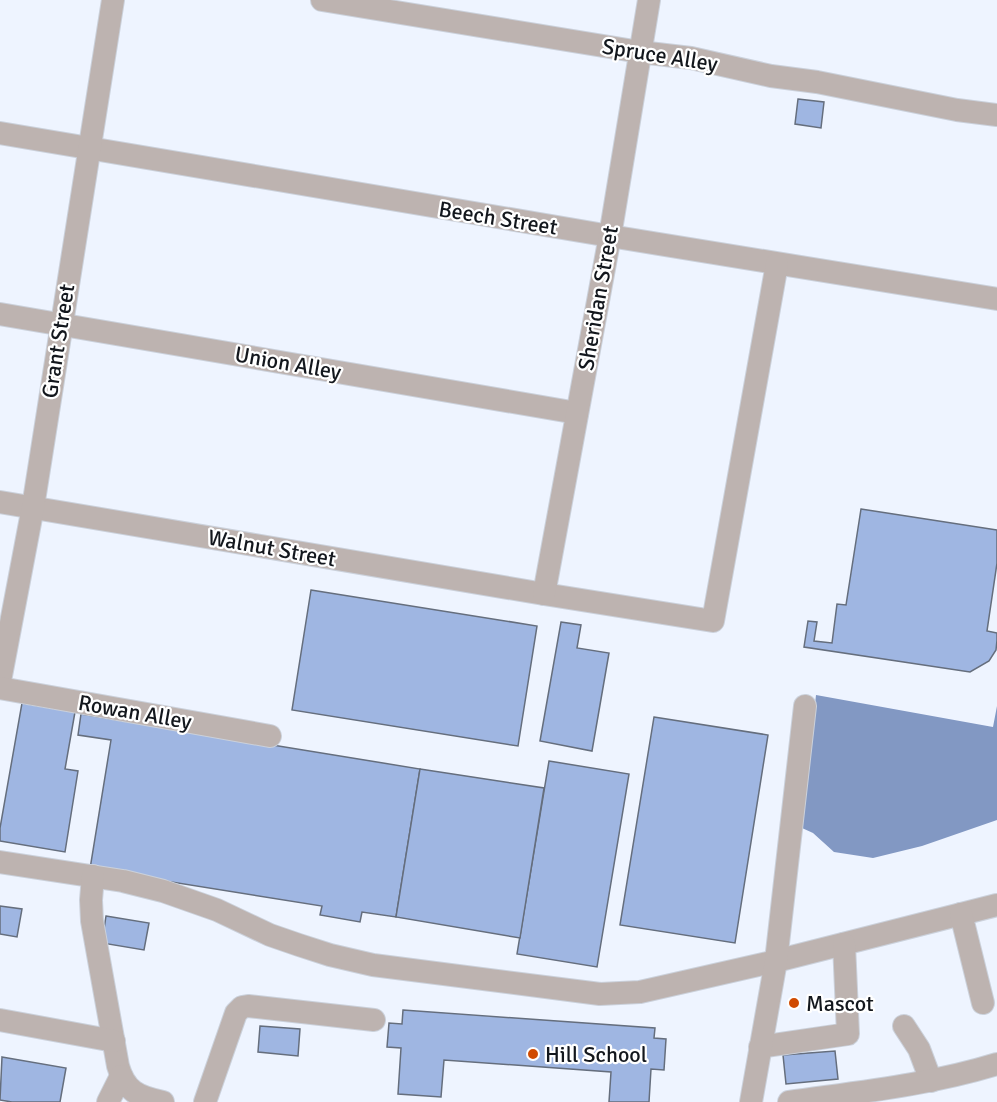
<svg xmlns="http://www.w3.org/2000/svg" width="997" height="1102" font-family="Signika,sans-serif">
	<rect width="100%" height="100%" fill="#eef4ff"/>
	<path fill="#8298c3" d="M 816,695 L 993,727 L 997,706 L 997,820 L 922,846 L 873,858 L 834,852 L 813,833 L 802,828 Z"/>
	<g fill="#9fb6e2" stroke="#656e7d" stroke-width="1.5">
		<path d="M 798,99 L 824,102 L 821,128 L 795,124 Z"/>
		<path d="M 861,509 L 997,530 L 997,563 L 987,631 L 997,633 L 997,640 L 996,650 L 989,661 L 970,672 L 804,647 L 808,621 L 817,622 L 814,641 L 832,643 L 837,604 L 846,605 Z"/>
		<path d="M 311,590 L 537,626 L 518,746 L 292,710 Z"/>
		<path d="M 561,622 L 581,625 L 577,648 L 609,653 L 592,751 L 540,741 Z"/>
		<path d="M 22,703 L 75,712 L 65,769 L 78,771 L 65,852 L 0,841 L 0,828 Z"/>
		<path d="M 81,714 L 420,769 L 396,917 L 362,912 L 360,922 L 320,915 L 322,906 L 90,869 L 111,740 L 78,735 Z"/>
		<path d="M 654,717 L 768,735 L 735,943 L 620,925 Z"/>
		<path d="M 549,761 L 629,774 L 597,967 L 517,954 Z"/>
		<path d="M 420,769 L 544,788 L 520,938 L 396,917 Z"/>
		<path d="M 0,906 L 22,909 L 17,937 L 0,934 Z"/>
		<path d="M 106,916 L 149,923 L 144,950 L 102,943 Z"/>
		<path d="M 403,1010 L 655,1028 L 654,1038 L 666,1039 L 664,1070 L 651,1069 L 649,1102 L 609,1102 L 611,1072 L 444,1060 L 441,1097 L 398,1094 L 401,1048 L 387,1047 L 389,1023 L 402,1024 Z"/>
		<path d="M 260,1026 L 300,1029 L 298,1056 L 258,1052 Z"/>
		<path d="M 835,1051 L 838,1079 L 786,1084 L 783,1055 Z"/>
		<path d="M 2,1057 L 66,1068 L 60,1102 L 12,1102 L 0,1100 Z"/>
	</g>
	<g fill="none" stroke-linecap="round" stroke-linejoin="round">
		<defs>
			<g id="minor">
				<path d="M 322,0 L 640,52 L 691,58 L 771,76 L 817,82 L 957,110 L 997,115"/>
				<path d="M 0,133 L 610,236 L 997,299"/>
				<path d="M 0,314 L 577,413"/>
				<path d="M 0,502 L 544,594 L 713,621 L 777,264"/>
				<path d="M 544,594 L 610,236 L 649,0"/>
				<path d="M 0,681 L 33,507 L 113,0"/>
				<path d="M 0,688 L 270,736"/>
				<path d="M 0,862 L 123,881 L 163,891 L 217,910 L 270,935 L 299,945 L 330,955 L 373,965 L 600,994 L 640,992 L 776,961 L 997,905"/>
				<path d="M 93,876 L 91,900 L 92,921 L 118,1066 C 125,1091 138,1097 163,1102"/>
				<path d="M 961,914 L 983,1003"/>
				<path d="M 0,1020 L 114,1041"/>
				<path d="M 904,1026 L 919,1049 L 931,1081"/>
				<path d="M 760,1047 L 848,1034 L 844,944"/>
				<path d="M 108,1102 L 121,1076"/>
				<path d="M 205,1102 L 236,1013 L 242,1007 L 248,1006 L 374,1020"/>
				<path d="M 751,1102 L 776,961 L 805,706"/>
				<path d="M 789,1102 C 859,1092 929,1085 997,1064"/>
			</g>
		</defs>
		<use href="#minor" stroke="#cbd1db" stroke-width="24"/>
		<use href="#minor" stroke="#bdb3b0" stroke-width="22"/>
	</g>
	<g fill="#d04b02" stroke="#fff" stroke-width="2">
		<circle cx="794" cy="1003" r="6"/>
		<circle cx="533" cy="1054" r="6"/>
	</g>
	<g text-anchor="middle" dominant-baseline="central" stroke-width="4.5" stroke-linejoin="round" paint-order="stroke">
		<g font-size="22" fill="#13171d" stroke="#fff">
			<text transform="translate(660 55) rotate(9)">Spruce Alley</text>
			<text transform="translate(498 218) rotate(9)">Beech Street</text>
			<text transform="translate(598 298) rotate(-80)">Sheridan Street</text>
			<text transform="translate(58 341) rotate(-81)">Grant Street</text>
			<text transform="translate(288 363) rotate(10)">Union Alley</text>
			<text transform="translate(272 548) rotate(10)">Walnut Street</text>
			<text transform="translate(135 712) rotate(10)">Rowan Alley</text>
		</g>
		<g font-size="22" fill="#13171d" stroke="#fff" text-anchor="start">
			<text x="806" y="1003">Mascot</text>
			<text x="545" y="1054">Hill School</text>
		</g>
	</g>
</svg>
